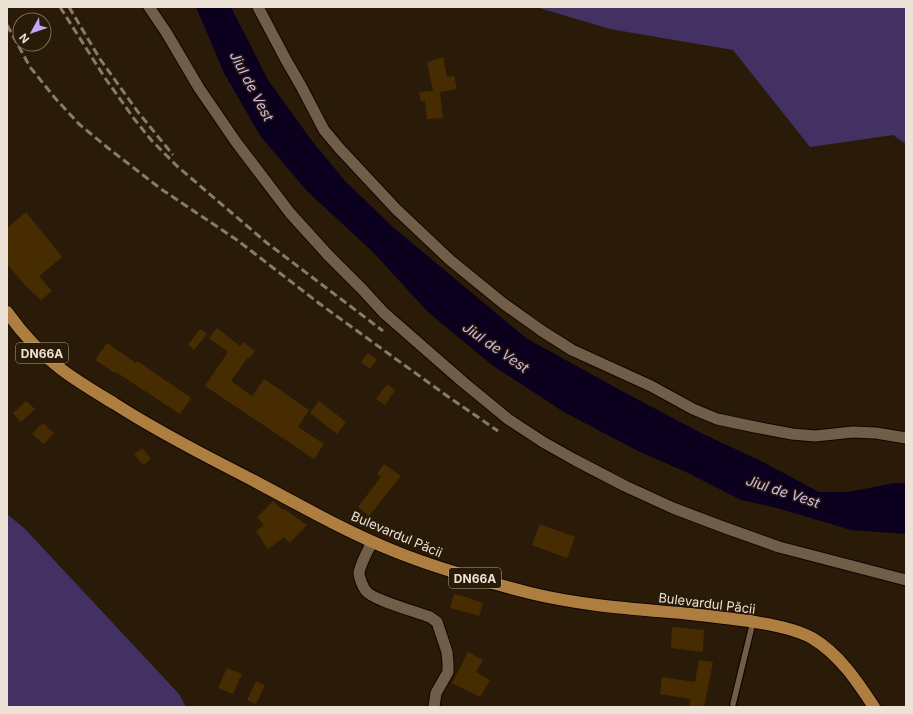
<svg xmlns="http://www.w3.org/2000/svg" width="913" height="714" font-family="Inter,sans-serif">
	<rect width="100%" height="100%" fill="#2a1b08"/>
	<g fill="#433163">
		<path d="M 536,7 L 906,7 L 906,144 L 893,135 L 810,147 L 733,50 L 610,29 Z"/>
		<path d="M 7,514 L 25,529 L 179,694 L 186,707 L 7,707 Z"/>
	</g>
	<path fill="#0b001d" d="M 196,7 L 231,7 L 268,80 L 312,141 L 346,182 L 394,228 L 526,338 L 618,389 L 701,433 L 763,462 L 819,492 L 848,492 L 895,483 L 906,483 L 906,534 L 851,530 L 777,508 L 741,500 L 686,472 L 638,451 L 564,412 L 492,365 L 428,312 L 373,252 L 308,192 L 261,137 L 224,73 Z"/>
	<g fill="#482c01">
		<path d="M 443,57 L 447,77 L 454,76 L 457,89 L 440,92 L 443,118 L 427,119 L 425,101 L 421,101 L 419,92 L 433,91 L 427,62 Z"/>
		<path d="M 26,212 L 62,257 L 39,276 L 52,291 L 41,300 L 25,285 L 7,264 L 7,228 Z"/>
		<path d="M 217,328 L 240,346 L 243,342 L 255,351 L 250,358 L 248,357 L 231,381 L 252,396 L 264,379 L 309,410 L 298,427 L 324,444 L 314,459 L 205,386 L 228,352 L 209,338 Z"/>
		<path d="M 200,329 L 207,334 L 194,350 L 188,345 Z"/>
		<path d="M 107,343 L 136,363 L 137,361 L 191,398 L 180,414 L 116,372 L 115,373 L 95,360 Z"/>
		<path d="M 368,353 L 377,359 L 370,369 L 361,362 Z"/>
		<path d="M 387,384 L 395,390 L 385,405 L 376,399 Z"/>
		<path d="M 26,401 L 35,409 L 21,422 L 13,413 Z"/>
		<path d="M 319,401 L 346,422 L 337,434 L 310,413 Z"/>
		<path d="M 43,423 L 54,433 L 44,444 L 32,434 Z"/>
		<path d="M 142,448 L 151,459 L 143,465 L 134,454 Z"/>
		<path d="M 384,464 L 401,476 L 369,516 L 358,507 L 381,477 L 377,474 Z"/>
		<path d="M 273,501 L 283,510 L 284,509 L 307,525 L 290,543 L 284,537 L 268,549 L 256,531 L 264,525 L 257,517 Z"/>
		<path d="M 540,524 L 575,537 L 567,558 L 532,545 Z"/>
		<path d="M 454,594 L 466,597 L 483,603 L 479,616 L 450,608 Z"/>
		<path d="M 672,627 L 704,630 L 703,652 L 671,648 Z"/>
		<path d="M 468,652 L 483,660 L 476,672 L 490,680 L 480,697 L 452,683 Z"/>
		<path d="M 699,660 L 713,662 L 704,707 L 689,707 L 691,699 L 660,694 L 662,677 L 695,682 Z"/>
		<path d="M 227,668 L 242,674 L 233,694 L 218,688 Z"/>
		<path d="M 256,681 L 265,685 L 256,704 L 247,700 Z"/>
	</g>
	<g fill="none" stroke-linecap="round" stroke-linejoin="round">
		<defs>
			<path id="lane" d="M 733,704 L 753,622"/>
			<g id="street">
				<path d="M 149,7 L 166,32 L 199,88 L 236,142 L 290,213 L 328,255 L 362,289 L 384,313 L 463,382 L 508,419 L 543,442 L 575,460 L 625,486 L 673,508 L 723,527 L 779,547 L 906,580"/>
				<path d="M 258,7 L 286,60 L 301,86 L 324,130 L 340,149 L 396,209 L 450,260 L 504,304 L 542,331 L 572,350 L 651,386 L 693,409 L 717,419 L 755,427 L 792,434 L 815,436 L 853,432 L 876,433 L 906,438"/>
				<path d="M 372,542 C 369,549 359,566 359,574 C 360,579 363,587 366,591 C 373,600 417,612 430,617 L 437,622 L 447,652 L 448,663 L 448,672 L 436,693 L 434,707"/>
			</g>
			<path id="primary" d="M 7,312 C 22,333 40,353 61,369 C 78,382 97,393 115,404 C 154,429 194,450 235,471 C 288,498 339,529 394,551 C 438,569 484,581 530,593 C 583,606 637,609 691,614 C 711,616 731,619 750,621 C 771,625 793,628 812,638 C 839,654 857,681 874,707"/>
		</defs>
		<use href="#lane" stroke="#120500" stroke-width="8"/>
		<use href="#street" stroke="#120500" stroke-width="13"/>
		<use href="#primary" stroke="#120500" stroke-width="14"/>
		<use href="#lane" stroke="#705e49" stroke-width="5.5"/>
		<use href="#street" stroke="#705e49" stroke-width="11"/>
		<use href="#primary" stroke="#ae7e40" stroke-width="12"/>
		<g stroke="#887b6c" stroke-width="3" stroke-dasharray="8 4" stroke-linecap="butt">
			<path d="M 60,7 L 105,78 L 135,120 L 152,141 L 178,167 L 233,214 L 267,243 L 383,331"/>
			<path d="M 69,7 L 100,59 L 138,112 L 173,155"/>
			<path d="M 7,25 L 30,67 L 55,98 L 79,124 L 108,148 L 161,189 L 237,240 L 320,304 L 389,354 L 450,398 L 498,431"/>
		</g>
	</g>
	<g text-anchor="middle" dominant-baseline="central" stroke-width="3" stroke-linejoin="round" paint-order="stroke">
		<g fill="#2a1b08" stroke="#b2a698" stroke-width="1">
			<rect x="16" y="343" width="52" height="20" rx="3"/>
			<rect x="449" y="568" width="52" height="20" rx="3"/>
		</g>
		<g font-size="12" font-weight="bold" fill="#ece2d6">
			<text x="42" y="353">DN66A</text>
			<text x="475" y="578">DN66A</text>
		</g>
		<g font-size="13" fill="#ece2d6" stroke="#2a1b08">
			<text transform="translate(397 534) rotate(23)">Bulevardul Păcii</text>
			<text transform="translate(707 603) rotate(7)">Bulevardul Păcii</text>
		</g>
		<g font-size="14" font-style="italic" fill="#ccb9f6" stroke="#2a1b08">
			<text transform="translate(252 86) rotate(62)">Jiul de Vest</text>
			<text transform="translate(496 347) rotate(35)">Jiul de Vest</text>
			<text transform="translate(783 491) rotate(18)">Jiul de Vest</text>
		</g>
	</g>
	<rect width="913" height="714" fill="none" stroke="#ece2d6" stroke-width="16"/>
	<g transform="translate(32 32) rotate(230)"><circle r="19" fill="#2a1b08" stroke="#786b5a"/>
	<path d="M0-3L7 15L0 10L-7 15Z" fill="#c0a8f3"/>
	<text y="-6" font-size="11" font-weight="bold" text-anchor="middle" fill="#ece2d6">N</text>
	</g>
</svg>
